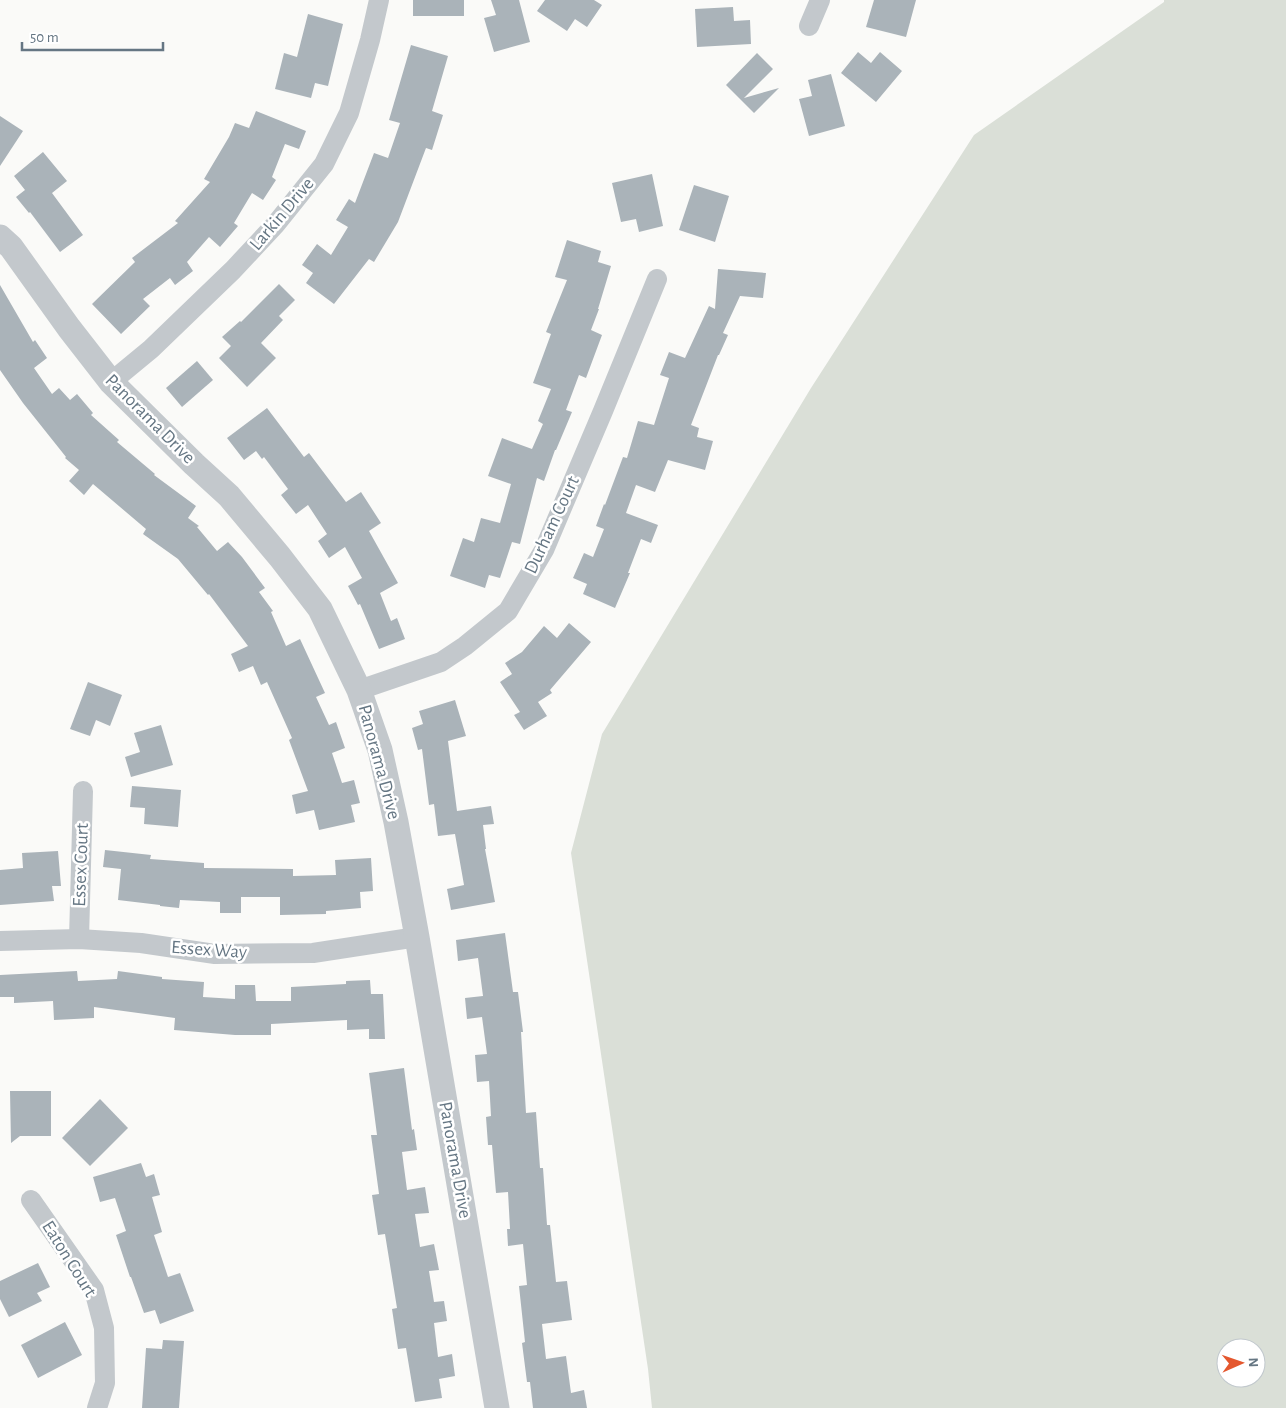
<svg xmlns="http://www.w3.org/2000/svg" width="1286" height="1408" font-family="'Alegreya Sans',sans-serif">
	<rect width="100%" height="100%" fill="#fafaf8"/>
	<path fill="#dadfd7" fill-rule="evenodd" d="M 1164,0 L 1286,0 L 1286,1408 L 652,1408 L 648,1369 L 571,853 L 602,734 L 811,388 L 974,135 L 1164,2 ZM 1226,1348 L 1256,1348 L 1256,1378 L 1226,1378 Z"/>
	<g fill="#aab3b9">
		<rect x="413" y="0" width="51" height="16"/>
		<path d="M 491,0 L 519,0 L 530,42 L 494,52 L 484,18 L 496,15 Z"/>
		<path d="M 545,0 L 594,0 L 602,5 L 587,27 L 575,19 L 567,31 L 537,11 Z"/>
		<path d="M 874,0 L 916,0 L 906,37 L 866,27 Z"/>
		<path d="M 733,7 L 734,21 L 750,20 L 751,44 L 697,47 L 695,9 Z"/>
		<path d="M 308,14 L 343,24 L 328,86 L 315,83 L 311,98 L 275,89 L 284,53 L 297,57 Z"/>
		<path d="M 411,45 L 448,56 L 432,111 L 443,115 L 432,150 L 426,148 L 398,222 L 374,262 L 369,259 L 334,304 L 306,283 L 313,273 L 302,265 L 317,244 L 331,255 L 348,227 L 336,220 L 349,199 L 355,203 L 374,153 L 388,158 L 400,123 L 389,120 Z"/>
		<path d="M 858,52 L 871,63 L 880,52 L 902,71 L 876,102 L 841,73 Z"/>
		<path d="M 757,53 L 773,69 L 744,98 L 779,88 L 754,113 L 726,85 Z"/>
		<path d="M 831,74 L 845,126 L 809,136 L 799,99 L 812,96 L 808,80 Z"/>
		<path d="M 256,111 L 306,131 L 299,149 L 285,144 L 272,177 L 276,180 L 263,200 L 252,193 L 234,223 L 238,226 L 220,247 L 209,237 L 187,262 L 193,271 L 175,285 L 170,278 L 143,299 L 150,306 L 121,334 L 92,304 L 135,262 L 132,258 L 178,223 L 175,221 L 210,182 L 204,179 L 229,137 L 235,123 L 249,128 Z"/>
		<path d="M 0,116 L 23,131 L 0,166 Z"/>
		<path d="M 43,152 L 67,181 L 52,193 L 83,235 L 60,252 L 30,212 L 29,213 L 16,197 L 25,190 L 14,176 Z"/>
		<path d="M 652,174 L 663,226 L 639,232 L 636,219 L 621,222 L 612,183 Z"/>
		<path d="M 694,185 L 729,196 L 715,242 L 679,230 Z"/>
		<path d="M 567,240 L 601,251 L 598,262 L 611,266 L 598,309 L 599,309 L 591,330 L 602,335 L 586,378 L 579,375 L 566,410 L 572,412 L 556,450 L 555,450 L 544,481 L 537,478 L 520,544 L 512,542 L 500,578 L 489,575 L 485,588 L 450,576 L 463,538 L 474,542 L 481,518 L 500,523 L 511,484 L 488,476 L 502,438 L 532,449 L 543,424 L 538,421 L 551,389 L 533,383 L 551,334 L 546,332 L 567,280 L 555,277 Z"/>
		<path d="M 718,269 L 766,273 L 763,298 L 740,296 L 723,333 L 728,335 L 719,355 L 718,355 L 691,425 L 699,428 L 697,437 L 713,441 L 705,470 L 668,460 L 655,492 L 636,485 L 626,513 L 658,525 L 651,543 L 641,539 L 628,573 L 630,573 L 615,608 L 583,594 L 587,584 L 573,578 L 584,553 L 593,557 L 604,529 L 596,526 L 604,504 L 605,505 L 623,457 L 627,458 L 638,421 L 654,425 L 669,378 L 660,375 L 669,352 L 685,358 L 709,306 L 715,309 Z"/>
		<path d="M 279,284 L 295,300 L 279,316 L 283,320 L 261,343 L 276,358 L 247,387 L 219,358 L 231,346 L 222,337 L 240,321 L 241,322 Z"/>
		<path d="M 0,285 L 33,342 L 35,340 L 47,358 L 34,368 L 52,394 L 59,388 L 70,400 L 77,394 L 93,413 L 91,415 L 119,440 L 117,442 L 155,474 L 154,475 L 196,506 L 188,518 L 199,526 L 197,527 L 217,551 L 228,542 L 242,557 L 265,588 L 259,592 L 273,611 L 271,612 L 286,646 L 300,639 L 325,693 L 316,697 L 329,725 L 336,722 L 345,748 L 332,753 L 342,783 L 354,780 L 360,803 L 351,805 L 355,822 L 319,830 L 314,810 L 296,814 L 292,795 L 308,791 L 289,740 L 292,738 L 267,682 L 261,685 L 253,666 L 239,672 L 231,654 L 248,646 L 209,594 L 208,595 L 178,559 L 143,534 L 146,529 L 93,484 L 84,495 L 69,481 L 79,470 L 65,458 L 66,457 L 23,403 L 0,370 Z"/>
		<path d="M 197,361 L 213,380 L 182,407 L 166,388 Z"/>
		<path d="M 267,408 L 304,457 L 309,453 L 346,502 L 361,492 L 381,523 L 369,531 L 398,583 L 380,593 L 391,621 L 397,618 L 405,639 L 379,649 L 360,604 L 358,605 L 348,586 L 362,578 L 345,547 L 329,558 L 318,541 L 327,534 L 308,505 L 296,514 L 281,495 L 288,489 L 264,457 L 262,459 L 256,451 L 244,460 L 227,438 Z"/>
		<path d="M 569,623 L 591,642 L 550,690 L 552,693 L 538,702 L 547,716 L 524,730 L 514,715 L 520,712 L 500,682 L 512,674 L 505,663 L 522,652 L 544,626 L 557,638 Z"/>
		<path d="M 88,682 L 122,695 L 110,726 L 96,720 L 90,736 L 70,729 Z"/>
		<path d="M 455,700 L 466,736 L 448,741 L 457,811 L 491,806 L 494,824 L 483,825 L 486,849 L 485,849 L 495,902 L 451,910 L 447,889 L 464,885 L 455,834 L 438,836 L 434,804 L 429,805 L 422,749 L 418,750 L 412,728 L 423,724 L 419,711 Z"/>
		<path d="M 161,725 L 173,765 L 131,777 L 125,757 L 140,752 L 134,733 Z"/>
		<path d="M 132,786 L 181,790 L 178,827 L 144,824 L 145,808 L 130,807 Z"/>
		<path d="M 105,850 L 151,855 L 150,859 L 204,863 L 204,868 L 293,869 L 293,876 L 336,875 L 335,860 L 371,858 L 373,891 L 360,892 L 361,908 L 326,911 L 326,914 L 280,915 L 280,897 L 241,897 L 241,913 L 220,913 L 220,902 L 180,900 L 179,908 L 160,906 L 160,905 L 118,900 L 121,869 L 103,867 Z"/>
		<path d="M 58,851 L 61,886 L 52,886 L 54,901 L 0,905 L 0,870 L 23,868 L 22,853 Z"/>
		<path d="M 505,933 L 513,992 L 518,992 L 523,1032 L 521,1032 L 526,1113 L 536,1112 L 540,1168 L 543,1168 L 547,1225 L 550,1225 L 556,1282 L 567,1281 L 572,1320 L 542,1324 L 546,1359 L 566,1356 L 571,1393 L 584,1390 L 587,1408 L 533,1408 L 530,1382 L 527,1382 L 522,1343 L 525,1342 L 519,1286 L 527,1285 L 523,1244 L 508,1246 L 507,1229 L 510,1229 L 508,1192 L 496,1193 L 492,1145 L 488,1145 L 486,1117 L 491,1116 L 489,1081 L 477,1082 L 475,1055 L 487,1054 L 482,1017 L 467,1019 L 465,998 L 483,996 L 478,958 L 458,961 L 456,940 Z"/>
		<path d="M 77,971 L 78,981 L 117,979 L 118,971 L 162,977 L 162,979 L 204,982 L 203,997 L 235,999 L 235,985 L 255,985 L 256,1001 L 291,1001 L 291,987 L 346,984 L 346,981 L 370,980 L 371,994 L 383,994 L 385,1039 L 369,1039 L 369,1029 L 347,1030 L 347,1020 L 271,1024 L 271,1035 L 235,1035 L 174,1030 L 175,1018 L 94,1007 L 94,1018 L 54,1020 L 53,1001 L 14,1003 L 14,997 L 0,997 L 0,975 Z"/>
		<path d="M 404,1068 L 412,1130 L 414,1129 L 417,1150 L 402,1152 L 407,1190 L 425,1187 L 429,1213 L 415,1214 L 420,1247 L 434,1244 L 439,1270 L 429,1271 L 434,1302 L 444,1301 L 447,1321 L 434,1323 L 438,1357 L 452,1354 L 455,1376 L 439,1379 L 442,1398 L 415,1402 L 406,1348 L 398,1349 L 392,1309 L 397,1308 L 385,1234 L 378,1235 L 372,1195 L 379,1194 L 371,1135 L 377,1135 L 369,1073 Z"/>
		<path d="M 10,1091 L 51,1091 L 51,1136 L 20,1136 L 11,1143 Z"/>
		<path d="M 100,1099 L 128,1128 L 90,1166 L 62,1138 Z"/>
		<path d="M 141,1163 L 146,1177 L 154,1174 L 160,1195 L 152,1197 L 162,1232 L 154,1235 L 168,1277 L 180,1273 L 194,1311 L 160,1324 L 155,1310 L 144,1313 L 131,1277 L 130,1277 L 116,1235 L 126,1231 L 115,1198 L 100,1202 L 93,1177 Z"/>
		<path d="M 38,1263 L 50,1287 L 37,1293 L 42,1301 L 9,1317 L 0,1299 L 0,1281 Z"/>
		<path d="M 65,1322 L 82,1355 L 38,1378 L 21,1345 Z"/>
		<path d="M 163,1340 L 184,1341 L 179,1408 L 142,1408 L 146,1348 L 162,1349 Z"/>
	</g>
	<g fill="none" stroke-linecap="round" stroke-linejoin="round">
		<g stroke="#c3c8cc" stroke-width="20">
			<path d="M 809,26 L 820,0"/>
			<path d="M 111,382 L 151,349 L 233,270 L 275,225 L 324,164 L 349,113 L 370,40 L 379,0"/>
			<path d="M 359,690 L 441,662 L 465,646 L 508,611 L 544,550 L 603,411 L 657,279"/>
			<path d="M 79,939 L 83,791"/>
			<path d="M 0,941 L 79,939 L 141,943 L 215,954 L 313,953 L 417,937"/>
			<path d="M 31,1200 L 94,1290 L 104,1328 L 105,1383 L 97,1408"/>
		</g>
		<path stroke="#c3c8cc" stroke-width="25" d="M 0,237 L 11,247 L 69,328 L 111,382 L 194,464 L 229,496 L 280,557 L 320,609 L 359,690 L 380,750 L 396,822 L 417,937 L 497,1408"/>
	</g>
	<g text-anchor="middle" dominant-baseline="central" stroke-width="5" stroke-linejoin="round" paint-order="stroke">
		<g font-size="19" fill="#657683" stroke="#fff">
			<text transform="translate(282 214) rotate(-50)">Larkin Drive</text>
			<text transform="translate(150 419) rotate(45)">Panorama Drive</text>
			<text transform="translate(552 525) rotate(-65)">Durham Court</text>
			<text transform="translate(379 762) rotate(75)">Panorama Drive</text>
			<text transform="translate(81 865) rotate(-88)">Essex Court</text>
			<text transform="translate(209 950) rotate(4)">Essex Way</text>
			<text transform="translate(455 1160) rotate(80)">Panorama Drive</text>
			<text transform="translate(69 1259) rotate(58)">Eaton Court</text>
		</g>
	</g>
	<g transform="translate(1241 1363) rotate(88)"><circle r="24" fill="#ffffff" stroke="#c1c8cd"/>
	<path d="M0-4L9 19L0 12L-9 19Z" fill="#e4572e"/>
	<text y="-8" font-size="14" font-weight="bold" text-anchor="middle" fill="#657683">N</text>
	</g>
	<path d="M22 42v8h141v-8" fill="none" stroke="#657683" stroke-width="2.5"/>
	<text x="30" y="42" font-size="15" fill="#657683" stroke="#ffffff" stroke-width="4" paint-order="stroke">50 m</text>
</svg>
